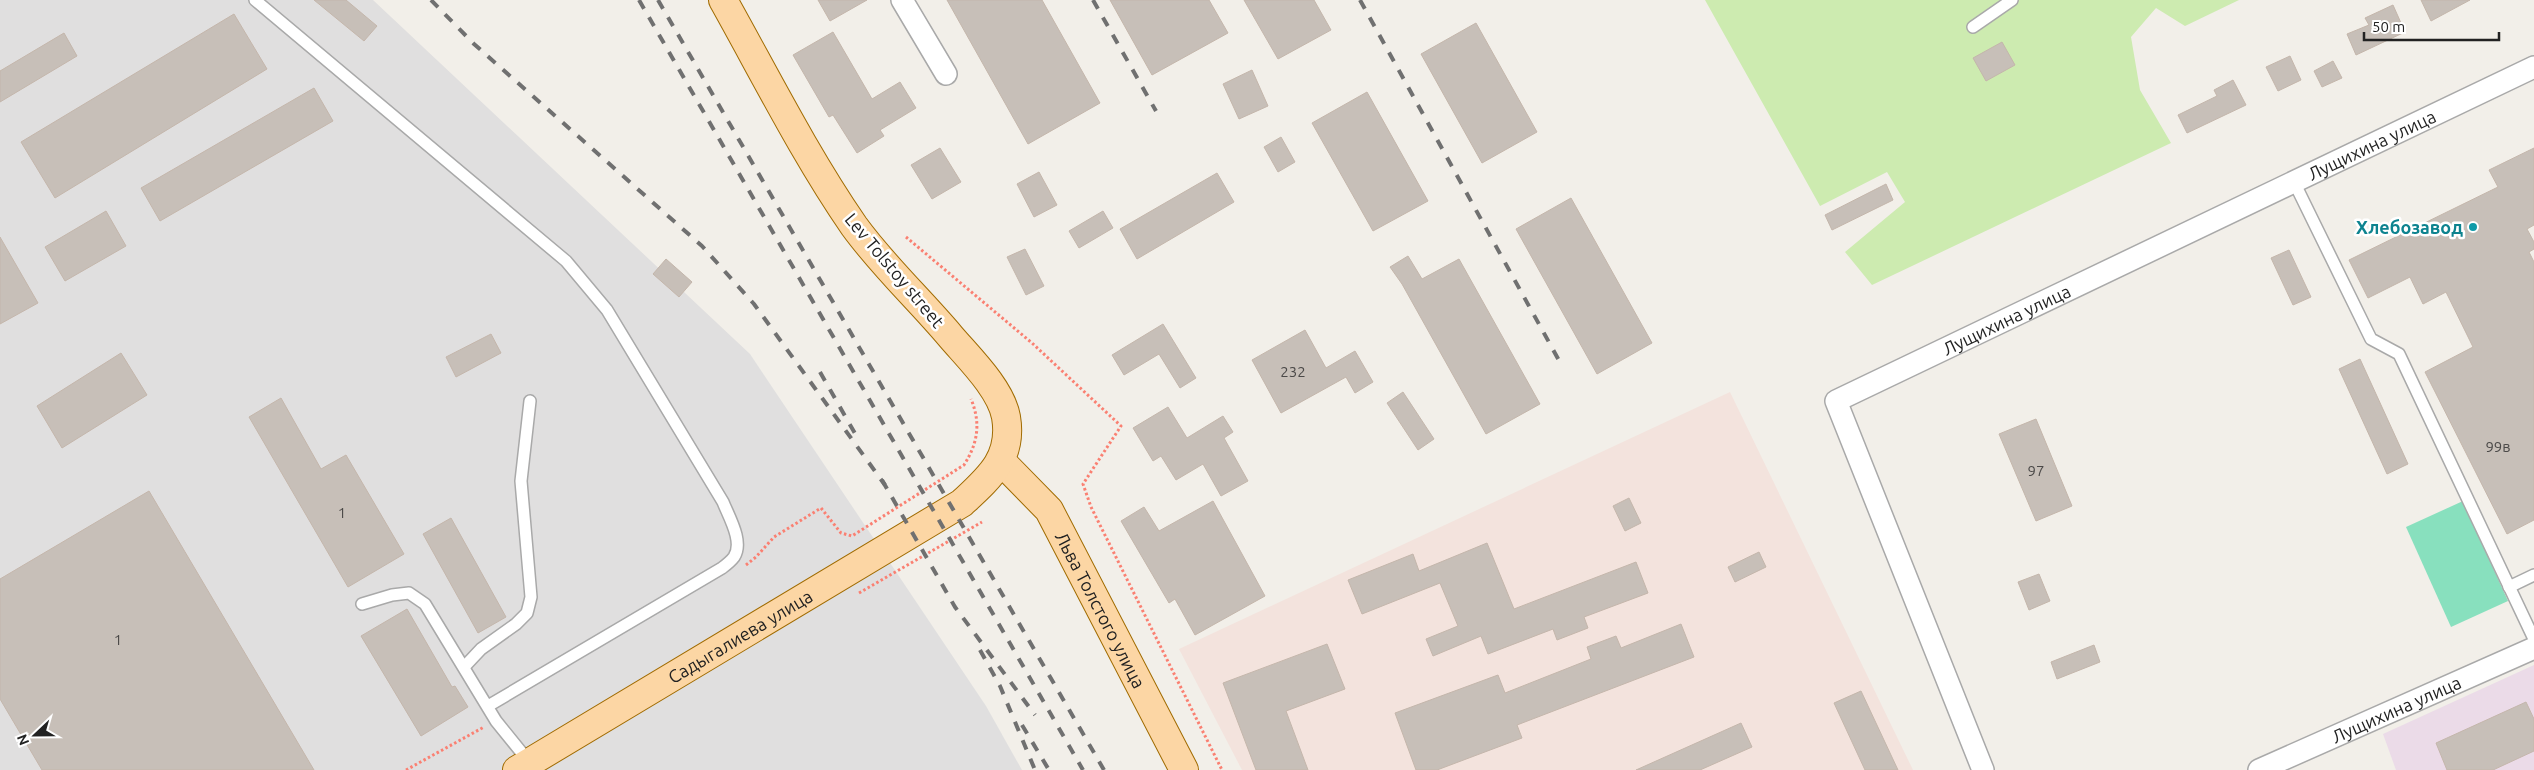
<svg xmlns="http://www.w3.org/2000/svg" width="2534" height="770" font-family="Ubuntu,sans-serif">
	<rect width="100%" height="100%" fill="#f2efe9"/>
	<path fill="#e0dfdf" d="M 0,0 L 373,0 L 750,354 L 986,706 L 1022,770 L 0,770 Z"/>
	<path fill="#ebdbe8" d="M 2534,665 L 2534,770 L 2396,770 L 2383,734 Z"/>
	<path fill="#f3e3dd" d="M 1730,392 L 1913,770 L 1242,770 L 1179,649 Z"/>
	<path fill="#cdebb0" d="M 1705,0 L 2239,0 L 2185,26 L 2156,8 L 2131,37 L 2140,90 L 2171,143 L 1872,285 L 1845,252 L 1905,202 L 1887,172 L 1820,206 Z"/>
	<path fill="#88e0be" d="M 2463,501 L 2508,601 L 2451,627 L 2406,527 Z"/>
	<g fill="#c7bfb8" stroke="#c4b6ab">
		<path d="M 314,0 L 346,0 L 377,26 L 364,41 Z"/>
		<path d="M 818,0 L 867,0 L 830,21 Z"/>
		<path d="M 947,0 L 1042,0 L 1100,103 L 1028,144 Z"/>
		<path d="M 1110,0 L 1209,0 L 1228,33 L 1152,75 Z"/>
		<path d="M 1244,0 L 1314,0 L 1331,30 L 1278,59 Z"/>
		<path d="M 2421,0 L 2470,0 L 2431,21 Z"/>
		<path d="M 2393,5 L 2405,32 L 2356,55 L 2347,34 L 2369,25 L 2365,18 Z"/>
		<path d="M 234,14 L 267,69 L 55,198 L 21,142 Z"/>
		<path d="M 1476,23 L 1537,132 L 1482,163 L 1421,54 Z"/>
		<path d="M 833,32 L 872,99 L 900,82 L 916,108 L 880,130 L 884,136 L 857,153 L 833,115 L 829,117 L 793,55 Z"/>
		<path d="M 64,33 L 77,56 L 0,102 L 0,71 Z"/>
		<path d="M 2002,42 L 2015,65 L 1986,81 L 1973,58 Z"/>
		<path d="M 2290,56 L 2301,80 L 2278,91 L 2266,67 Z"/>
		<path d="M 2333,61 L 2342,78 L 2322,87 L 2314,71 Z"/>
		<path d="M 1252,70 L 1268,106 L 1239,119 L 1223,84 Z"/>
		<path d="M 2233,80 L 2246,105 L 2187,133 L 2178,115 L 2217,96 L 2214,90 Z"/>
		<path d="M 314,88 L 333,121 L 160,221 L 141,188 Z"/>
		<path d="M 1367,92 L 1428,201 L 1373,231 L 1312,123 Z"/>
		<path d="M 1281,137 L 1295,162 L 1278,172 L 1264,147 Z"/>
		<path d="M 940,148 L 961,182 L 932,199 L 911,165 Z"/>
		<path d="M 2534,148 L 2534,225 L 2527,229 L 2534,242 L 2534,249 L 2529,252 L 2534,262 L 2534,520 L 2507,534 L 2425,372 L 2473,347 L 2446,292 L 2423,304 L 2410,277 L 2368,298 L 2349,260 L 2498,187 L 2489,170 Z"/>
		<path d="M 1039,172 L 1057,205 L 1034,217 L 1017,184 Z"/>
		<path d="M 1217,173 L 1234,202 L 1137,259 L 1120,229 Z"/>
		<path d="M 1886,184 L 1893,200 L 1832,230 L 1825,215 Z"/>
		<path d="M 1571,198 L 1652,343 L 1597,374 L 1516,229 Z"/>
		<path d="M 106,211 L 126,246 L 65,281 L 45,247 Z"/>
		<path d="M 1103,211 L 1113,228 L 1079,248 L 1069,231 Z"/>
		<path d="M 0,237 L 38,303 L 0,324 Z"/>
		<path d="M 1025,249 L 1044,286 L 1026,295 L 1007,257 Z"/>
		<path d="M 2289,250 L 2311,297 L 2293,305 L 2271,258 Z"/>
		<path d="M 1408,256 L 1422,279 L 1459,259 L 1540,404 L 1486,434 L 1402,284 L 1390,267 Z"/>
		<path d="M 666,259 L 692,282 L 679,297 L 653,274 Z"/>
		<path d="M 1163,324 L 1196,378 L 1180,388 L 1159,354 L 1124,375 L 1112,355 Z"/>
		<path d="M 1305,330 L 1326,368 L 1355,351 L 1373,382 L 1355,393 L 1346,377 L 1281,413 L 1252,360 Z"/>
		<path d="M 491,334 L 501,353 L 456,377 L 446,357 Z"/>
		<path d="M 121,353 L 147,395 L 62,448 L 37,406 Z"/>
		<path d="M 2360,359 L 2408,464 L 2387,474 L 2339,369 Z"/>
		<path d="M 1403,392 L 1434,439 L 1418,450 L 1387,403 Z"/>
		<path d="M 281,398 L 321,469 L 346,455 L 404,554 L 348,587 L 249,417 Z"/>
		<path d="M 1168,407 L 1187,438 L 1223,416 L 1233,432 L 1224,438 L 1248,481 L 1221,496 L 1203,464 L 1176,480 L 1161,456 L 1153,461 L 1133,428 Z"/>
		<path d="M 2036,419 L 2072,506 L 2036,521 L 1999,434 Z"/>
		<path d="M 149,491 L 314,770 L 42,770 L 0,699 L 0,579 Z"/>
		<path d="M 1629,498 L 1641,523 L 1625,531 L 1613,506 Z"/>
		<path d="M 1213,501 L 1265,596 L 1195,635 L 1175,599 L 1169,603 L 1121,521 L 1144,507 L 1159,531 Z"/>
		<path d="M 451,518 L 506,617 L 478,633 L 423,534 Z"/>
		<path d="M 1487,543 L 1514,609 L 1636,562 L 1648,593 L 1584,617 L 1588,628 L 1557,640 L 1553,629 L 1488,654 L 1481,636 L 1433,656 L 1426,639 L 1458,626 L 1440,583 L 1362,614 L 1348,580 L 1413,554 L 1419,571 Z"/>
		<path d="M 1759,552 L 1766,567 L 1735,582 L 1728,567 Z"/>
		<path d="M 2039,574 L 2050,601 L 2029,610 L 2018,582 Z"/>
		<path d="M 407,609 L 452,687 L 455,686 L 468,707 L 421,736 L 361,636 Z"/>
		<path d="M 1681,624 L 1694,657 L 1517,725 L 1522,738 L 1437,770 L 1416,770 L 1395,713 L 1498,675 L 1505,693 L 1591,659 L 1587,647 L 1616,636 L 1621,648 Z"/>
		<path d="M 1327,644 L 1345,689 L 1286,711 L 1308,770 L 1256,770 L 1223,683 Z"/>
		<path d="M 2094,645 L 2100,662 L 2057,679 L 2051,662 Z"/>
		<path d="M 1861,691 L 1898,770 L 1865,770 L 1834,703 Z"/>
		<path d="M 2526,702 L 2534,719 L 2534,751 L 2493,770 L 2447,770 L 2436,743 Z"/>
		<path d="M 1741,723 L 1752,747 L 1700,770 L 1636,770 Z"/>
	</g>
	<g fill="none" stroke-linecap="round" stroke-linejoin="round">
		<defs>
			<g id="service">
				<path d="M 255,0 L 566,261 L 607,310 L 723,502 C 729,517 744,542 734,557 C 731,561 726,565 722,568 L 488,706"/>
				<path d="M 1973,27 L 2012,0"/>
				<path d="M 2294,182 L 2371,339 L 2399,354 L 2534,639"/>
				<path d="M 2509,587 L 2534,575"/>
				<path d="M 362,604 L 392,595 L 409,593 L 425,604 L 496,721 L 530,763"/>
				<path d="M 465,666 L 481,649 L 516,624 L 527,613 L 531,597 L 521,481 L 530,401"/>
			</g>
			<g id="minor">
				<path d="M 902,0 L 946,74"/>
				<path id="s1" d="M 1983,770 L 1836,401 L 2534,67"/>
				<path id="s2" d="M 2259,770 L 2534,648"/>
			</g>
			<g id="primary">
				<path id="s3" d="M 1001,461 L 1049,510 L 1184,770"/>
				<path id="s4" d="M 517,770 L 962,503 C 989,478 1013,458 1006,417 C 1001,389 969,358 951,337 C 919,299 883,266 854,226 C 805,155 765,75 723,0"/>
			</g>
		</defs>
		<use href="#service" stroke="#a9a9a9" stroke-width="14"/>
		<use href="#minor" stroke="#a9a9a9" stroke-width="24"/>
		<use href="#primary" stroke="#a06b00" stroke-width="30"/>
		<g stroke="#fa8072" stroke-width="3" stroke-dasharray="2.5 2.5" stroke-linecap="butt">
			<path d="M 906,237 L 1032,343 L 1121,426 L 1083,484 L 1091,507 L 1222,770"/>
			<path d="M 746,565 L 756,557 L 774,537 L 821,508 L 841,533 L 852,536 L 964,465 C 978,443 981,423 971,399"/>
			<path d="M 859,593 L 982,522"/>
			<path d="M 406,770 L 484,727"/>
		</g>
		<use href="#service" stroke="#fff" stroke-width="11"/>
		<use href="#minor" stroke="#fff" stroke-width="21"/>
		<use href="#primary" stroke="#fcd6a4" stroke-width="28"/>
		<g stroke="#707070" stroke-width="4" stroke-dasharray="10 10" stroke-linecap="butt">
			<path d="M 431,0 L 474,44 L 702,246 L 754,304 L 885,485"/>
			<path d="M 639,0 L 1083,770"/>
			<path d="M 658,0 L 1104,770"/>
			<path d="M 1093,0 L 1156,111"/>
			<path d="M 1360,0 L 1561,364"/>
			<path d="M 820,372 L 857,437"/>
			<path d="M 882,480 L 955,607 L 1035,715"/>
			<path d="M 980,650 L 1000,686 L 1035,770"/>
			<path d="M 1022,725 L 1049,770"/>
		</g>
	</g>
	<circle fill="#0f9aa8" stroke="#fff" stroke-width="2" cx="2473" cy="227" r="5"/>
	<g text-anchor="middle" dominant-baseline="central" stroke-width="5" stroke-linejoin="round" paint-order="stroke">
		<g font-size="15" fill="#4b4948">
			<text x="1293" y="371">232</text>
			<text x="2498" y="446">99в</text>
			<text x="2036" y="470">97</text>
			<text x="342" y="512">1</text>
			<text x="118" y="639">1</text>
		</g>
		<g font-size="18" fill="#222" stroke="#fff">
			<text stroke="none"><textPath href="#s1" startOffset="991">Лущихина улица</textPath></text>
			<text transform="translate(895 270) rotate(50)">Lev Tolstoy street</text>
			<text stroke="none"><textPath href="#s1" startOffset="586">Лущихина улица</textPath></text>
			<text stroke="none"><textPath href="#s3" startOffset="181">Льва Толстого улица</textPath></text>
			<text stroke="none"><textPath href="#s4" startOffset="260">Садыгалиева улица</textPath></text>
			<text stroke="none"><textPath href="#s2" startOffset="150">Лущихина улица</textPath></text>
		</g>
		<g font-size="18" font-weight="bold" fill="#0d838f" stroke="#fff" text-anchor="end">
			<text x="2463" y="227">Хлебозавод</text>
		</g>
	</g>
	<g transform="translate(35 735) rotate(248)" stroke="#ffffff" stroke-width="4" paint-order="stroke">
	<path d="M0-4L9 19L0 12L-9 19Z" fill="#222222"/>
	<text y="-8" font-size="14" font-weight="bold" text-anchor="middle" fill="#222222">N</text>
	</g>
	<path d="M2364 32v8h135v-8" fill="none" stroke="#222222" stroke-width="2.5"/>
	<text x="2372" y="32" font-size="15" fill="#222222" stroke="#ffffff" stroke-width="4" paint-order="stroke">50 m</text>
</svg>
